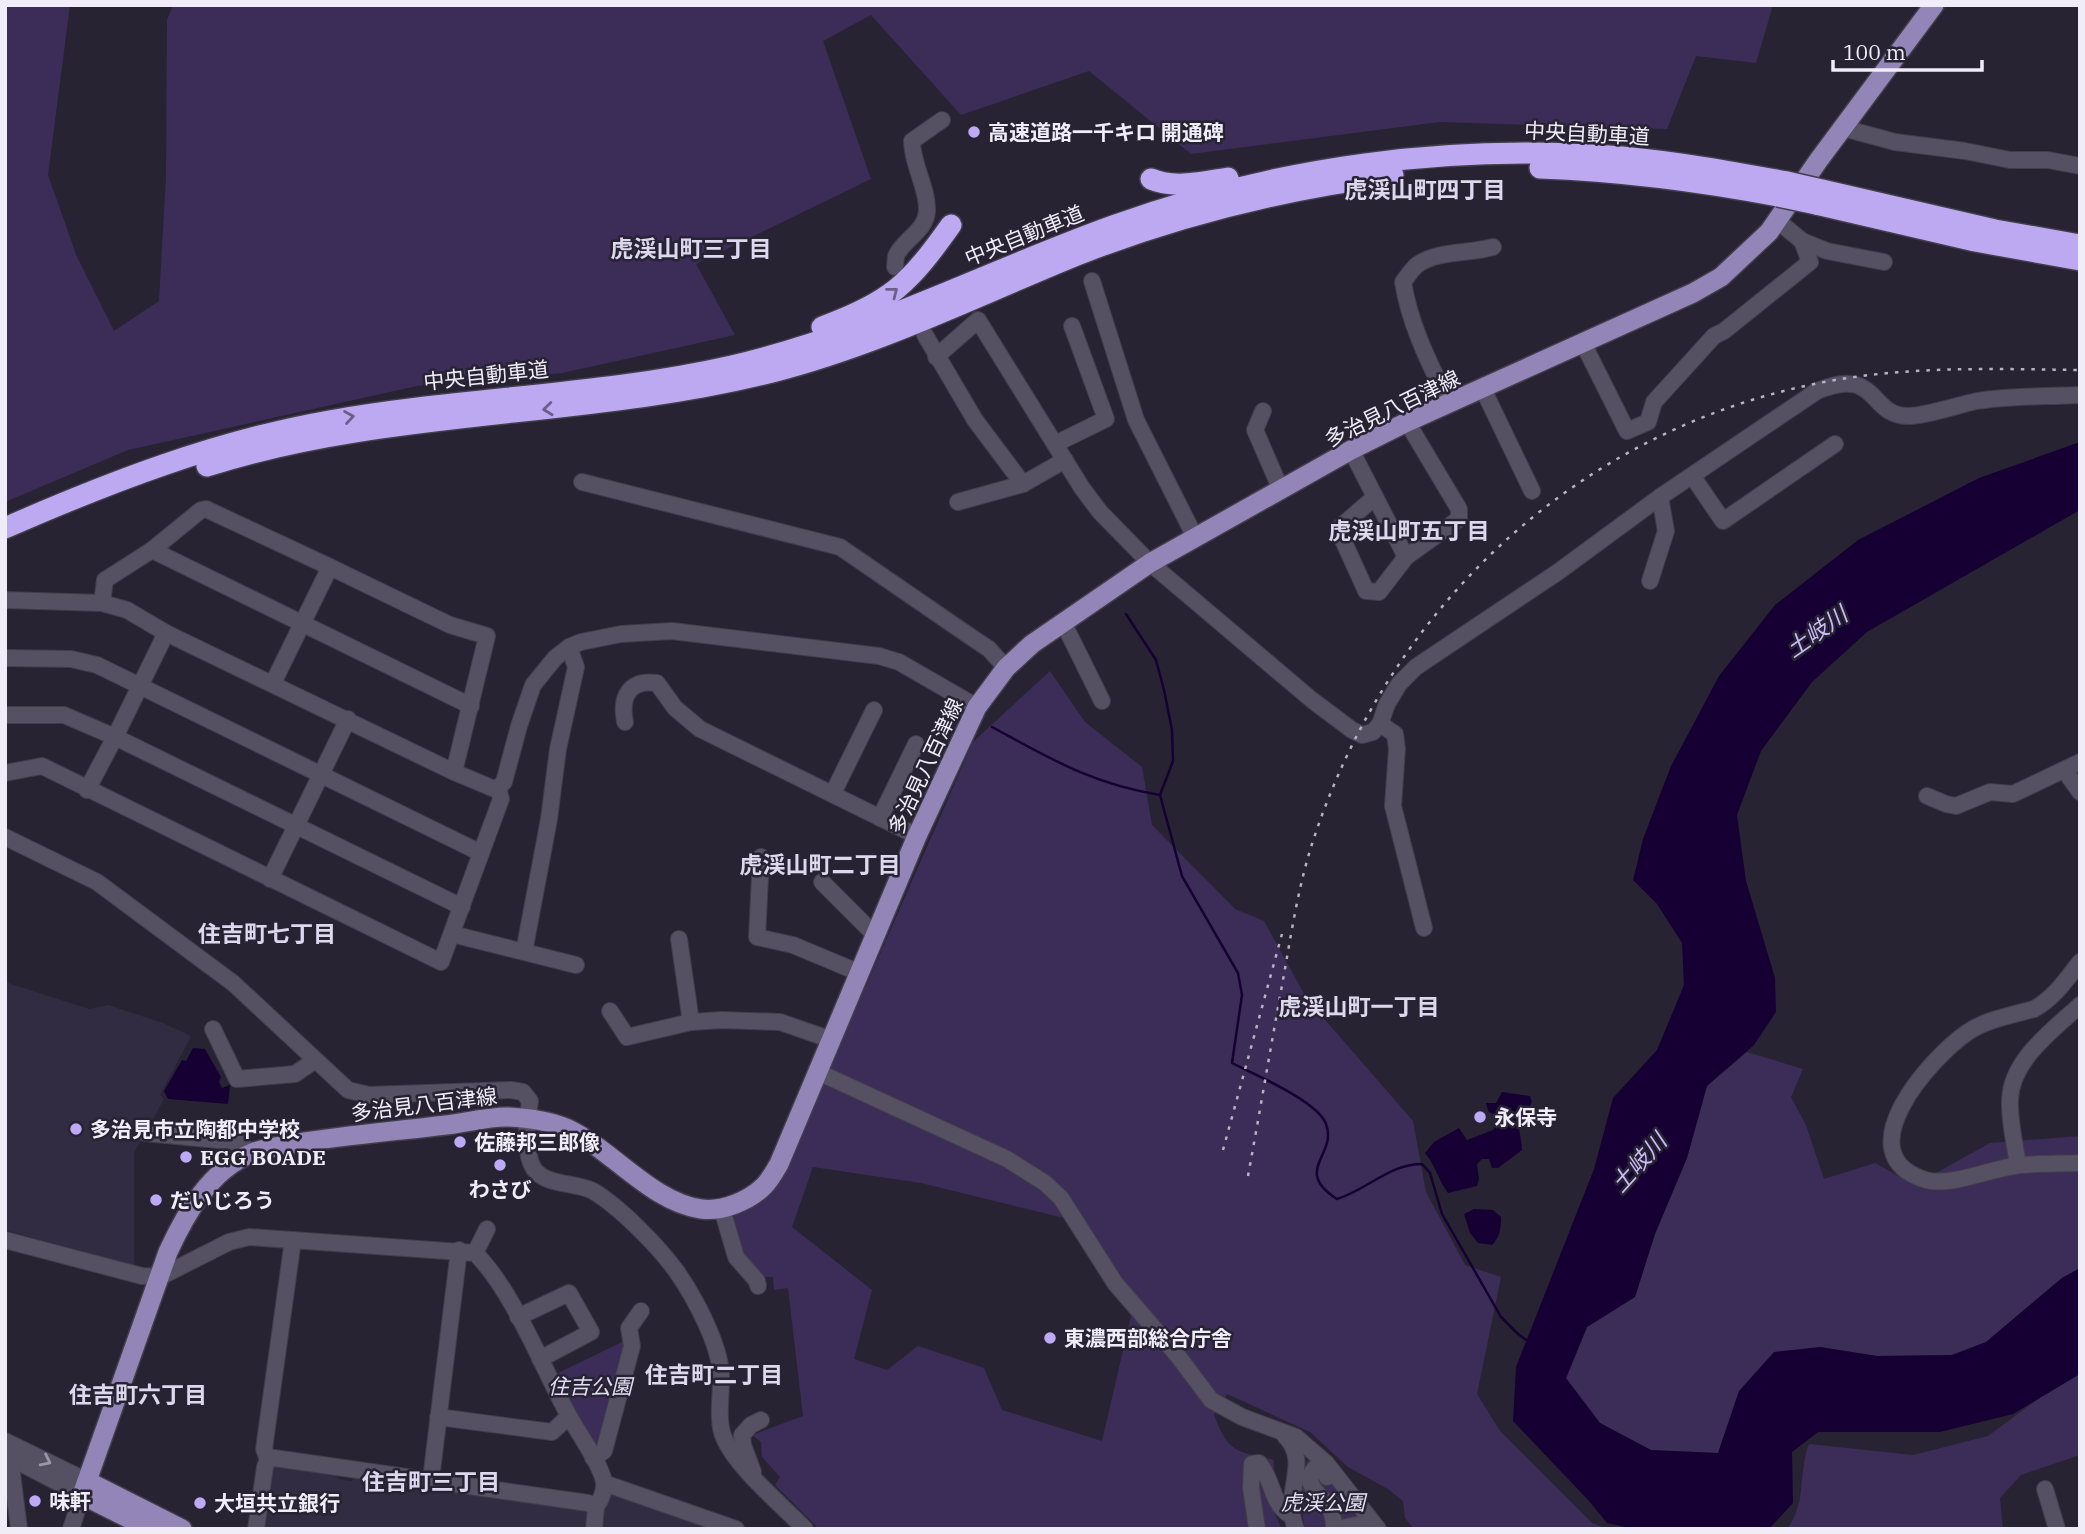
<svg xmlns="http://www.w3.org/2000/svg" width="2085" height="1534" font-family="'IBM Plex Serif','Noto Sans JP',serif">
	<rect width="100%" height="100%" fill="#272333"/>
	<g fill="#322c42">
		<path d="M 5,982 L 89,1009 L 108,1005 L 163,1023 L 191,1036 L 160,1095 L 164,1099 L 134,1153 L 134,1265 L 5,1230 Z"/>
		<path d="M 278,1466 L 334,1474 L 339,1479 L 351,1481 L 357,1477 L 584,1510 L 589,1516 L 587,1529 L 263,1529 L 272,1470 Z"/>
		<path d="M 606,1491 L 710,1522 L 709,1529 L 601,1529 Z"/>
	</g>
	<g fill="#3b2d58" fill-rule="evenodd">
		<path d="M 5,5 L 70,5 L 48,175 L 77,257 L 114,331 L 159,301 L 166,176 L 167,20 L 173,5 L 1773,5 L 1756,63 L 1696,56 L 1667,129 L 1440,122 L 1191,154 L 1089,71 L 961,115 L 871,15 L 823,41 L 871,179 L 696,264 L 735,335 L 562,373 L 417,386 L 128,450 L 5,502 Z"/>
		<path d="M 1050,671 L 1085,722 L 1142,767 L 1152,825 L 1235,909 L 1264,921 L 1307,999 L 1413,1121 L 1426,1192 L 1465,1265 L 1501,1277 L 1477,1394 L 1500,1431 L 1592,1523 L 1608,1529 L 1414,1529 L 1405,1518 L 1403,1501 L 1388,1489 L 1348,1467 L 1310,1432 L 1227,1394 L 1214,1414 C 1228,1454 1237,1451 1274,1460 L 1273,1510 L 1282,1529 L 819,1529 L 775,1485 L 780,1477 L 762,1457 L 761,1442 L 752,1435 L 803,1416 L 788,1288 L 774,1290 L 773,1277 L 759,1277 C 736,1252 735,1247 734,1212 L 779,1184 L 973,742 ZM 813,1167 L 921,1183 L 1068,1219 L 1131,1316 L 1102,1441 L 1002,1410 L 984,1368 L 918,1346 L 887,1370 L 854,1359 L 872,1290 L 792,1227 Z"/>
		<path d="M 1747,1052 L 1803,1069 L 1791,1097 L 1806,1125 L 1824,1179 L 1875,1163 L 1914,1185 L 1990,1143 L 2080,1136 L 2080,1268 L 2062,1278 L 1986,1342 L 1952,1355 L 1877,1356 L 1820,1347 L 1739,1391 L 1718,1453 L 1651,1450 L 1600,1423 L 1566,1379 L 1587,1327 L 1635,1297 L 1655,1234 L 1687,1158 L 1707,1086 Z"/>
		<path d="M 624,1341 L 627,1347 L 600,1448 L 592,1448 L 556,1374 Z"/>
		<path d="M 2080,1368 L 2080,1455 L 2021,1475 L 2000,1498 L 2003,1529 L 1787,1529 C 1807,1503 1798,1472 1809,1444 L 1913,1455 L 1988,1436 Z"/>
		<path d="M 1309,1457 L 1375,1529 L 1305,1529 C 1300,1500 1296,1484 1309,1457 Z"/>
	</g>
	<g fill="#160033">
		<path d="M 2080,442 L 2080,510 L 1867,632 L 1812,682 L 1761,751 L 1737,815 L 1746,881 L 1775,978 L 1776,1012 L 1754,1045 L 1707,1086 L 1687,1158 L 1655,1234 L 1635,1297 L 1587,1327 L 1566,1378 L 1600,1423 L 1651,1450 L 1718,1453 L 1739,1391 L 1774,1352 L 1820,1347 L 1877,1356 L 1952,1355 L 1986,1342 L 2062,1278 L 2080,1268 L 2080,1374 L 2013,1414 L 1940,1432 L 1818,1432 L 1792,1452 L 1793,1503 L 1769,1529 L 1634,1529 L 1607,1523 L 1589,1501 L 1513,1421 L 1516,1367 L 1594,1169 L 1613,1098 L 1657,1050 L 1684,985 L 1682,943 L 1657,904 L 1633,880 L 1643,839 L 1671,766 L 1719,676 L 1775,605 L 1858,540 L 1979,478 Z"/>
		<path d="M 193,1048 L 205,1049 L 221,1077 L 219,1082 L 222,1088 L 230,1085 L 228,1104 L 168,1099 L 164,1091 L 182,1060 L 186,1061 Z"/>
		<path d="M 1502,1092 L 1530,1096 L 1532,1102 L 1529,1108 L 1518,1112 C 1516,1120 1522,1139 1522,1150 L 1498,1168 L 1492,1168 L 1489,1159 L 1482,1159 L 1477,1164 L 1479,1179 L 1477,1186 L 1448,1193 C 1438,1180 1436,1166 1425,1153 L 1434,1142 L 1459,1128 L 1467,1140 L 1493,1130 L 1498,1123 L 1494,1115 L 1488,1111 L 1486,1103 L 1496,1103 Z"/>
		<path d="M 1474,1209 L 1493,1210 L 1501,1217 C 1501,1228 1500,1237 1492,1245 L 1478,1243 L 1470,1233 L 1464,1214 Z"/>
	</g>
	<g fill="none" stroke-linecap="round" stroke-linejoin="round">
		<g stroke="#160033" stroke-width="2.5">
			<path d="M 1126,614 L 1156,660 L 1164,690 L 1172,730 L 1173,761 L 1160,795 L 1182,876 L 1238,973 L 1242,995 L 1232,1063 C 1253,1074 1318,1101 1326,1124 C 1338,1155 1292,1170 1337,1199 C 1367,1190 1389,1164 1422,1164 L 1430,1173 L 1442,1214 L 1501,1317 L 1518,1334 L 1529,1342"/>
			<path d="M 992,727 C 1051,759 1092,784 1160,795"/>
		</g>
		<defs>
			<g id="minor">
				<path d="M 1843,128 L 1895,142 L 1965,151 L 2010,160 L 2048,160 L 2080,166"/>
				<path d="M 1802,241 L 1827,251 L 1884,262"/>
				<path d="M 895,267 C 895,266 896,256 896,256 C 903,240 926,231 927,211 C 928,188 912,165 912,141 L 942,120"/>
				<path d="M 1092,281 L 1136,420 L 1195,537"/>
				<path d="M 925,335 L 975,420 L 1023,484"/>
				<path d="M 1583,343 L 1627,431 L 1648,422 L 1654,402 L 1714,336 L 1724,331 L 1810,262 L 1802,241 L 1778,221"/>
				<path d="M 936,357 L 978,320 L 1082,488 L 1100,512 L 1150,563 L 1312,700 L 1352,730 L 1362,735 L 1373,732 L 1380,724 L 1387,704 L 1399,684 L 1416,667 L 1558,572 L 1660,497 L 1817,391 C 1879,365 1868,416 1908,416 C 1927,416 1957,405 1977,401 C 2010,395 2046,397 2080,395"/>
				<path d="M 1483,389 L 1532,491"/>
				<path d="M 1449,404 C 1430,364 1410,326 1403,282 C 1407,277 1412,269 1417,265 C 1438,250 1469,254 1493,247"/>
				<path d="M 1263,411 L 1255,430 L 1281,490"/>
				<path d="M 1055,444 L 1106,419 L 1072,326"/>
				<path d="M 1351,450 L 1406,557"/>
				<path d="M 1693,477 L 1723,521 L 1835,444"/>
				<path d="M 582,482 L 840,547 L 971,637 L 989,649 L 1006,668"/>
				<path d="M 1375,497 L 1338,529 L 1366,591 L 1379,592 L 1406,557 L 1459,519 L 1459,509 L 1407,422"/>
				<path d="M 958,502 L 1023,484 L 1065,460"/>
				<path d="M 152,550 L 201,510 L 206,509 L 330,567"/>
				<path d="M 1650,581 L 1666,531 L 1660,497"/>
				<path d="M 5,600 L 102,603 L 127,610 L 166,633 L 454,772 L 492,788 L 498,788"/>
				<path d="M 102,603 L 105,580 L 152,550 L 471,706"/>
				<path d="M 1063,622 L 1102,701"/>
				<path d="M 5,658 L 71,659 L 97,665 L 481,853"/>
				<path d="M 273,683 L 330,567 L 450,625 L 487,636 L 454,772"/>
				<path d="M 5,715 L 64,715 L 115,737 L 462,907"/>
				<path d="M 625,722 C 620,697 629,679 657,683 L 675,708 L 700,729 L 917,836"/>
				<path d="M 1380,724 L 1395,734 L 1397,749 L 1393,806 L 1424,928"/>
				<path d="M 2065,771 L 2080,792"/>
				<path d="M 5,773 L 42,766 L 441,962 L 501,799 L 498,788 L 504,782 L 519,726 L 533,685 L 555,658 L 569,647 L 581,642 L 621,634 L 672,631 L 879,656 L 899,662 L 977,707"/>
				<path d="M 87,790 L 115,737 L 166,633"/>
				<path d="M 833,793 L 874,710"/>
				<path d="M 1927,796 L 1946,804 L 1956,806 L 1990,792 L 2013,794 L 2080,762"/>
				<path d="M 880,818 L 916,744"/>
				<path d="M 5,837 L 97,882 L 233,983 L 348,1090 L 369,1095 L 511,1090 L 523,1092 L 530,1101 C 527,1121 523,1152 534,1169 C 546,1186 575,1182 593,1191 C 620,1207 659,1247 677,1272 C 695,1298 719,1343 721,1374 C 722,1393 716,1420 724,1438 C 737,1468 781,1504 805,1529"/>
				<path d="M 761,857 L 757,937 L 793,945 L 860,973"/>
				<path d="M 270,879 L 348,719"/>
				<path d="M 822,882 L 876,936"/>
				<path d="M 452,934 L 576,965"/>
				<path d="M 679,939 L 691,1022"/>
				<path d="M 524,952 L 549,819 L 558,749 L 576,667 L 569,647"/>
				<path d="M 2080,962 C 2066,980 2054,998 2034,1009 C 2013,1015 1987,1019 1968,1032 C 1931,1057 1843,1155 1926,1180 C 1950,1187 1990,1169 2015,1166 C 2036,1163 2058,1164 2080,1163"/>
				<path d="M 610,1011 L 627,1037 L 691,1022 L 722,1020 L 780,1022 L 832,1040"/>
				<path d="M 213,1029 L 237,1079 L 295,1074 L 314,1061"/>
				<path d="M 818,1072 L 1007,1159 L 1045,1183 L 1061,1198 L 1115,1283 L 1178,1356 L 1211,1400 L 1242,1417 L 1296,1437 L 1326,1463 L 1378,1529"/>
				<path d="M 145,1133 L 239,1142 L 251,1153"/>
				<path d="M 2018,1165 C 2015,1144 2009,1121 2010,1100 C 2011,1060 2053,1030 2080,1005"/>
				<path d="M 722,1209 L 736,1257 L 757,1281 L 758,1286"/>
				<path d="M 5,1240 L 142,1276 L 160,1277 L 229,1242 L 249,1237 L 475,1253 C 514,1292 542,1367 569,1416 C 578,1433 601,1464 604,1482 C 605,1491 600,1501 596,1507"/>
				<path d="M 475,1253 L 487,1229"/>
				<path d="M 518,1317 L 569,1293 L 591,1332 L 540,1359"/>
				<path d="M 438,1417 L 552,1432 L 569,1416"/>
				<path d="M 1285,1436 C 1312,1463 1281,1493 1296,1529"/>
				<path d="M 5,1441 L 87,1481"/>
				<path d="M 5,1455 L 82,1495 L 71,1529"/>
				<path d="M 10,1458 L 19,1529"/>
				<path d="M 593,1458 L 604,1451 L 632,1346 L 629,1328 L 641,1311"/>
				<path d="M 268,1460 L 264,1449 L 293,1240"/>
				<path d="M 753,1472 L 743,1445 L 742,1435 L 751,1425 L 761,1420"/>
				<path d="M 1327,1477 L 1318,1465 C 1298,1484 1321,1493 1329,1507 C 1333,1514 1334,1520 1334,1529"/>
				<path d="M 431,1479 L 459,1250"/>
				<path d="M 604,1483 L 736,1529"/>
				<path d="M 2045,1489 L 2057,1529"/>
				<path d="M 256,1529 L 265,1467 L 268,1460 L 274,1458 L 588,1503 L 596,1507 L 594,1529"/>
				<path d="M 1257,1529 L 1251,1488 L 1252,1464 L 1259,1463 C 1273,1479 1271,1504 1290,1515"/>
				<path d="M 1336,1529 L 1361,1524 L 1363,1529"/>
			</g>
			<g id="major">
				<path d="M 87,1481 L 182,1529"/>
				<path d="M 150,1529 L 82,1495 L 168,1252 C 186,1213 210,1170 252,1153 C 266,1147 283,1146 298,1143 C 347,1135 397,1131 446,1125 C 466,1123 489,1116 509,1117 C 527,1118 549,1121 566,1128 C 612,1149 651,1202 701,1209 C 722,1212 749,1201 764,1186 C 770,1180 775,1171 779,1164 L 917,836 L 977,707 L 1006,668 L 1032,644 L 1150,563 L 1351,450 L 1407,422 L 1693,293 L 1721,277 L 1769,232 L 1818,161 L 1934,5"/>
			</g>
			<g id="highway">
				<path d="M 1540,168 C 1621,171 1699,181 1778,196"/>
				<path d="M 1151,179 C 1174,189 1203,182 1228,178"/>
				<path d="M 1822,190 L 1995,230 L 2080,245"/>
				<path d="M 1816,204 L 1975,241 L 2080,260"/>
				<path d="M 822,327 C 891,302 909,284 951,225"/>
				<path d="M 207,466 C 390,408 586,419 772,372 C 878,345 976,296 1077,255 C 1179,215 1284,189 1393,175"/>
				<path d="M 5,528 C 110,482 216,441 329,421 C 463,397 600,396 732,366 C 866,335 985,272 1113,226 C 1275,167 1450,143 1622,157 C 1677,162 1732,172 1787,182"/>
			</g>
		</defs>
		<use href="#minor" stroke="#413e4b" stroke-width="18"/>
		<use href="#major" stroke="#413e4b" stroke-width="22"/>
		<use href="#highway" stroke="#413e4b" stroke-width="24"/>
		<use href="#minor" stroke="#555062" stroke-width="16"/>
		<use href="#major" stroke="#9385b8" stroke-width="19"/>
		<use href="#highway" stroke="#bda9f1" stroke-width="21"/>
		<g stroke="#b7b3c0" stroke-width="2.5" stroke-dasharray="3.5 7" stroke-linecap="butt">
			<path d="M 1223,1150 L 1282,934"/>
			<path d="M 1248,1176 C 1260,1111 1271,1045 1283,980 C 1291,935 1298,888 1312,844 C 1390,603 1583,424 1835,380 C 1916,366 1998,369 2080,370"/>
		</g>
		<defs>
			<g id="highway-bridge">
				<path d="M 1787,182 L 1822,190"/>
				<path d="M 1778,196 L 1816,204"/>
			</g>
		</defs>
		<use href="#highway-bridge" stroke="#413e4b" stroke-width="24" stroke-linecap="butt"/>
		<use href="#highway-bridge" stroke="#bda9f1" stroke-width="21"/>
	</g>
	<defs><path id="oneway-chevron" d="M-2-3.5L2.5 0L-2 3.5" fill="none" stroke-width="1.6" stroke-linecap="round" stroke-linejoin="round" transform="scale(1.75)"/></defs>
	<g stroke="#6a5f88">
		<use href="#oneway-chevron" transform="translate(893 292) rotate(-38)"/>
		<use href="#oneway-chevron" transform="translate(548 409) rotate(174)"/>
		<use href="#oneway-chevron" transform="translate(349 417) rotate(-9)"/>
	</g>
	<use stroke="#9b97a6" href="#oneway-chevron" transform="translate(46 1461) rotate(26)"/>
	<g fill="#bea9f5" stroke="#272333" stroke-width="2.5">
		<circle cx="974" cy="132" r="7"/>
		<circle cx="1480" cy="1117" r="7"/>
		<circle cx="76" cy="1129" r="7"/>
		<circle cx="460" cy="1142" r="7"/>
		<circle cx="186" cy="1157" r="7"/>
		<circle cx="500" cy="1165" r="7"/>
		<circle cx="156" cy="1200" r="7"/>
		<circle cx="1050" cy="1338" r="7"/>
		<circle cx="35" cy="1501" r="7"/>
		<circle cx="200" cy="1503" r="7"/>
	</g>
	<g text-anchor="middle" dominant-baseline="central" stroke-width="5" stroke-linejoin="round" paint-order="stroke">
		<g font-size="21" font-weight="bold" fill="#f0edf8" stroke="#272333" text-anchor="start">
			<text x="988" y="132">高速道路一千キロ 開通碑</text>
			<text x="1494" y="1117">永保寺</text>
			<text x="90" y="1129">多治見市立陶都中学校</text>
			<text x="474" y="1142">佐藤邦三郎像</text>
			<text x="200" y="1157">EGG BOADE</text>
			<text x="500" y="1189" text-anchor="middle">わさび</text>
			<text x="170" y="1200">だいじろう</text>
			<text x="1064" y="1338">東濃西部総合庁舎</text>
			<text x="49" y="1501">味軒</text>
			<text x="214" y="1503">大垣共立銀行</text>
		</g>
		<g font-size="21" fill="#f0edf8" stroke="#272333">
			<text transform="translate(1587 133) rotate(3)">中央自動車道</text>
			<text transform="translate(1024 235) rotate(-22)">中央自動車道</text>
			<text transform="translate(486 375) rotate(-6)">中央自動車道</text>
			<text transform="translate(1392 408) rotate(-26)">多治見八百津線</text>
			<text transform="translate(925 766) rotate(-65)">多治見八百津線</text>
			<text transform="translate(424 1104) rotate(-7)">多治見八百津線</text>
		</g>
		<g font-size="21" font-style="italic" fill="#e3def3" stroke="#272333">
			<text x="590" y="1386">住吉公園</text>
			<text x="1323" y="1502">虎渓公園</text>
		</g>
		<g font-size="23" font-weight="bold" fill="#ddd8ee" stroke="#272333">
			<text x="1425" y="189">虎渓山町四丁目</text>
			<text x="691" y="248">虎渓山町三丁目</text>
			<text x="1409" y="530">虎渓山町五丁目</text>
			<text x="820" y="864">虎渓山町二丁目</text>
			<text x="267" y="933">住吉町七丁目</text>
			<text x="1359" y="1006">虎渓山町一丁目</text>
			<text x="714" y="1374">住吉町二丁目</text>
			<text x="138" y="1394">住吉町六丁目</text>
			<text x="431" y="1481">住吉町三丁目</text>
		</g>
		<g font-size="23" font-style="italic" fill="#cabaf8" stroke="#272333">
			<text transform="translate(1816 631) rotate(-35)">土岐川</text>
			<text transform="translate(1638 1162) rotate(-48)">土岐川</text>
		</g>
	</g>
	<rect width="2085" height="1534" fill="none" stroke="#f0edf8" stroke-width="14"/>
	<path d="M1833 60v10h149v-10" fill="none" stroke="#f0edf8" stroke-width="3.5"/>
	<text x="1843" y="60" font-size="21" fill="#f0edf8" stroke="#272333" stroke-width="5" paint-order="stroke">100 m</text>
</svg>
